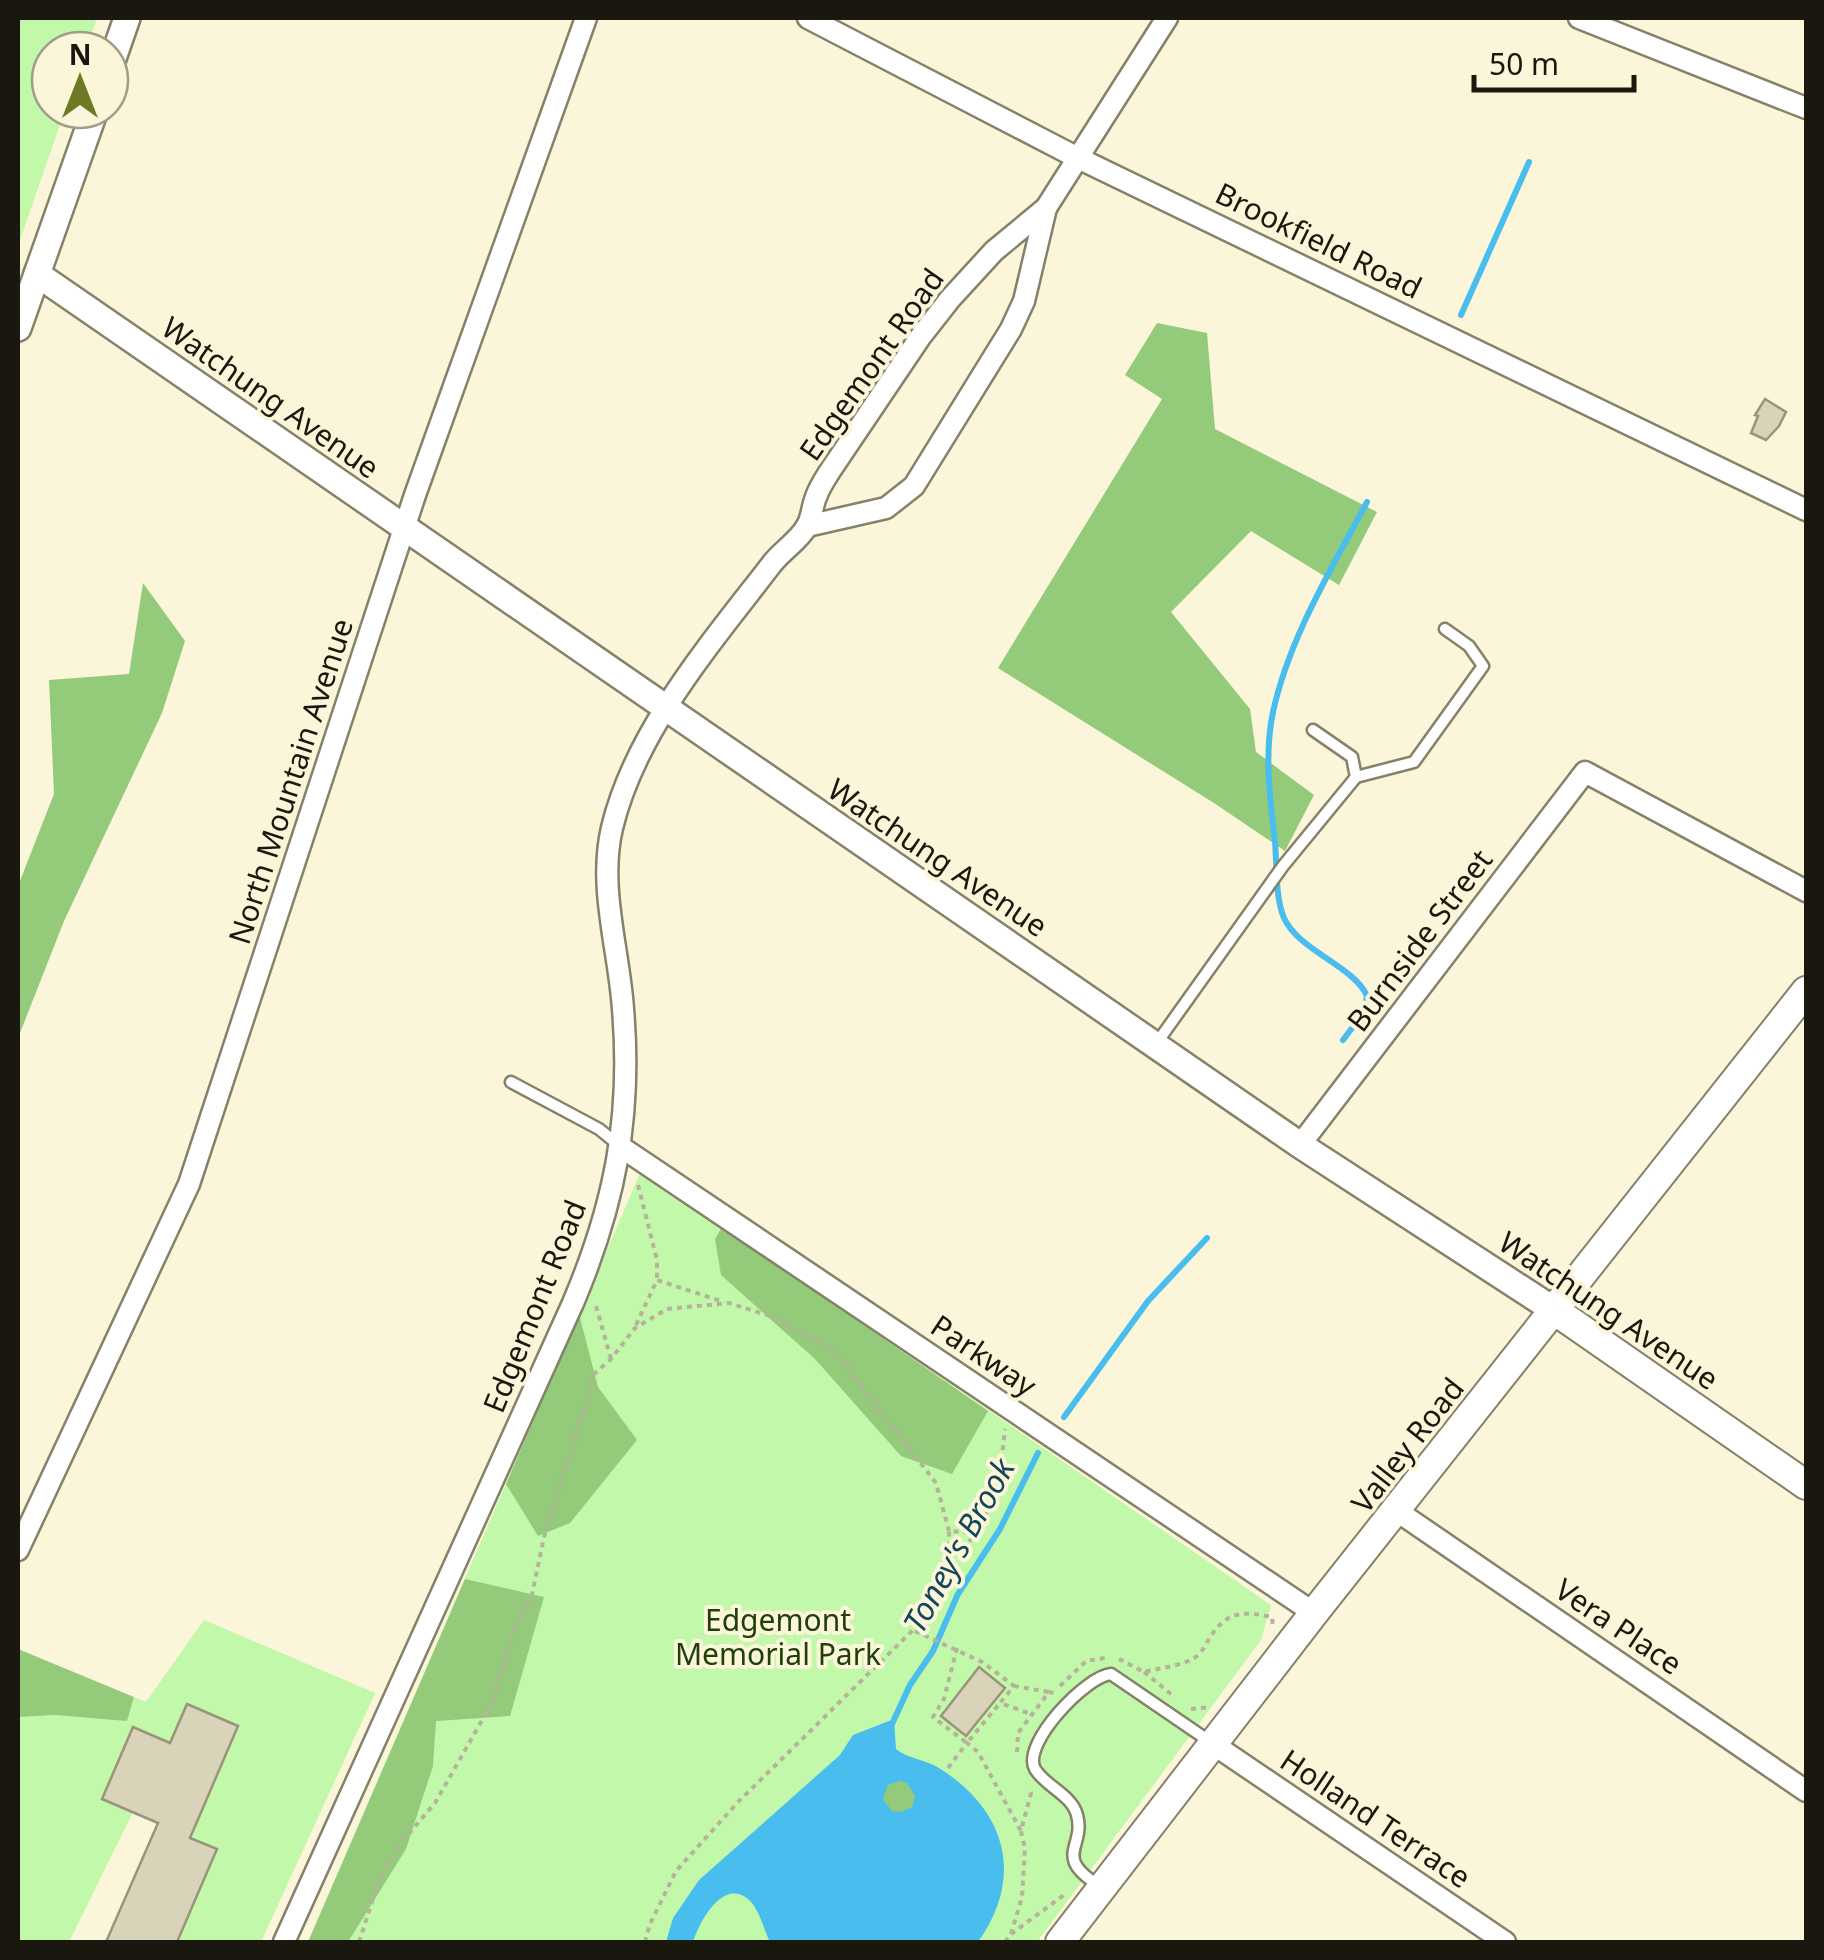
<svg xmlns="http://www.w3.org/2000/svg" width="1824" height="1960" font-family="'Noto Sans',sans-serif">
	<rect width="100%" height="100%" fill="#fbf5da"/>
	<g fill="#c1f8a9">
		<path d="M 18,18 L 97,18 L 86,50 L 50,50 L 50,110 L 65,110 L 18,246 Z"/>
		<path d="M 641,1171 L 1271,1605 L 1261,1640 L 1037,1942 L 308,1942 Z"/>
		<path d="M 204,1620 L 375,1693 L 261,1942 L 177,1942 L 217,1849 L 190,1838 L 238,1727 L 187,1704 L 170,1743 L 133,1728 L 102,1799 L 133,1812 L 69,1942 L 18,1942 L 18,1717 L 55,1715 L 127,1720 L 134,1697 L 146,1702 Z"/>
	</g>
	<g fill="#93cb7a">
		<path d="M 1157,323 L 1207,333 L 1215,429 L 1377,512 L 1339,585 L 1251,531 L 1171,612 L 1250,709 L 1256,752 L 1314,795 L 1285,851 L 1214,803 L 998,668 L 1162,399 L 1125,375 Z"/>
		<path d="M 143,583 L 185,641 L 162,713 L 64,921 L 18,1038 L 18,886 L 54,794 L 49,680 L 129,674 Z"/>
		<path d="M 722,1227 L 988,1411 L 952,1474 L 901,1456 L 815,1359 L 721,1275 L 715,1239 Z"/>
		<path d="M 579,1314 L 598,1387 L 637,1440 L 570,1523 L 538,1536 L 506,1484 Z"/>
		<path d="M 465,1579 L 544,1597 L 510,1716 L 436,1721 L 433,1766 L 406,1849 L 348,1942 L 308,1942 Z"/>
		<path d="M 18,1649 L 134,1697 L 127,1721 L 55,1715 L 18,1717 Z"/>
		<circle cx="899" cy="1797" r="16"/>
	</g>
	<path fill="#49beee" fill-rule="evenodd" d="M 894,1719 L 896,1749 C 908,1759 925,1759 939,1768 C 1006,1810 1025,1876 978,1942 L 770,1942 C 764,1930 759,1908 748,1899 C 722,1878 699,1923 693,1942 L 666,1942 L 673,1918 L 699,1880 L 840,1755 L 853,1735 ZM 900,1781 L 907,1783 L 915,1796 L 912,1807 L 901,1812 L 892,1811 L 883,1799 L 888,1785 Z"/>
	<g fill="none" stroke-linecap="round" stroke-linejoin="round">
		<g stroke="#49beee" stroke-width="6">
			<path d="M 1461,315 L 1529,162"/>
			<path d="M 1343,1040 L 1364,1012 L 1367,996 C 1354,966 1299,951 1284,918 C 1275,897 1277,864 1275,842 C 1270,799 1264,754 1273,712 C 1289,638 1332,568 1367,502"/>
			<path d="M 1064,1417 L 1148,1301 L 1207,1238"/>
			<path d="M 892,1724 L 910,1685 L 933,1651 L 958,1594 L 1000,1529 L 1038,1453"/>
		</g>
	</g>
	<g fill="#d9d3b9" stroke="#9a947c" stroke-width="2.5">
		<path d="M 1765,399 L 1786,412 L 1779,426 L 1766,440 L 1751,433 L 1758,416 L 1755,415 Z"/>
		<path d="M 979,1667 L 1005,1688 L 966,1736 L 941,1716 Z"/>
		<path d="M 187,1704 L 238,1726 L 190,1838 L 217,1849 L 177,1942 L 106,1942 L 158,1823 L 102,1799 L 133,1727 L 170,1743 Z"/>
	</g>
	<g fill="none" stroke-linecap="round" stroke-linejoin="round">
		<defs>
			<g id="service">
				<path d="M 1356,777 L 1414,762 L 1483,666 L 1469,646 L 1445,629"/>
				<path d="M 1156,1044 L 1283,866 L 1356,777 L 1352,757 L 1313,730"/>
				<path d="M 511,1082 L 599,1129 L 620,1146"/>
				<path d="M 1101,1887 C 1051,1856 1086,1848 1077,1815 C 1072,1795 1045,1786 1035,1769 C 1021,1744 1086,1676 1111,1674 L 1212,1743"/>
			</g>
			<g id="minor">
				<path d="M 808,18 L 1078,158 L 1806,510"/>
				<path d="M 1579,18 L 1806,108"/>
				<path d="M 807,526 L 886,508 L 914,486 L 1011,329 L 1024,301 L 1046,208"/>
				<path d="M 1300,1145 L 1585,772 L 1806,891"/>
				<path d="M 621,1147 L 1314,1613"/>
				<path d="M 1397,1511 L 1806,1791"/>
				<path d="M 18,1550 L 189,1184 L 415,495 L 586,18"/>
				<path d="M 1213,1744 L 1505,1942"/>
				<path d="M 284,1942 L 573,1303 C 615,1204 632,1117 623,1009 C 619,950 598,887 612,828 C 635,731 711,643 771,565 C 781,551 799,541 807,526 C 812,518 812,506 816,497 C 819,488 825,479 830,471 L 921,336 L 950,299 L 994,251 L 1046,208 L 1167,18"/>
			</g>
			<g id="tertiary">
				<path d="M 110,67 L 127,18"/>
				<path d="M 37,274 L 1300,1145 L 1554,1310"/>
				<path d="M 18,328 L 95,110"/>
			</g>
			<g id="secondary">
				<path d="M 1554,1310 L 1806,1485"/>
				<path d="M 1060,1942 L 1314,1613 L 1806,991"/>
			</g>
		</defs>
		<use href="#service" stroke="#868169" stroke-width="15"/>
		<use href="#minor" stroke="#868169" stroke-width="25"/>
		<use href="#tertiary" stroke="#868169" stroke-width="30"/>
		<use href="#secondary" stroke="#868169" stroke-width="32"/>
		<g stroke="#b7b29c" stroke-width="4" stroke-dasharray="5 5" stroke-linecap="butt">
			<path d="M 638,1185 L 657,1260 L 657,1278"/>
			<path d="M 596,1306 L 611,1359"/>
			<path d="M 636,1325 L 657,1280 L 724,1302"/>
			<path d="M 950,1563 L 962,1556 L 974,1533"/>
			<path d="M 915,1631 L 982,1662 L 1014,1686 L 1000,1703 L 1031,1714"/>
			<path d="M 957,1648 L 944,1699 L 933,1717 L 967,1743 L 1000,1703"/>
			<path d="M 1119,1659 L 1144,1672 C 1159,1668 1184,1666 1197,1656 C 1203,1651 1207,1642 1211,1636 C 1227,1611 1244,1611 1272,1617 L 1273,1628"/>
			<path d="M 1144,1672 L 1171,1694"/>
			<path d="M 1014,1686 L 1049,1692"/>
			<path d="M 1060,1686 L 1086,1661 L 1105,1658"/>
			<path d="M 1191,1709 L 1210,1707"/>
			<path d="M 1017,1752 L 1018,1733 L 1049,1692 L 1054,1693"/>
			<path d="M 948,1768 L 967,1743 L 978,1752 L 1021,1831"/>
			<path d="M 1011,1934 L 1064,1895"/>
			<path d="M 359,1942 L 379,1881 L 400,1844 L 435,1803 L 493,1701 L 512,1635 L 532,1594 L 544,1537 L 595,1373 L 611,1359 L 635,1328 L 667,1309 L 729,1303 L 773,1317 L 835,1352 L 936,1483 L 949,1531"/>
			<path d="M 645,1942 L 650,1924 L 676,1871 L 739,1801 L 913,1630 L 944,1586 L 950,1563 L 949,1531 L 974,1533 L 993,1503 L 1000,1476 L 1005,1429"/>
			<path d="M 1005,1942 L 1011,1934 L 1022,1897 L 1025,1849 L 1021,1831 L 1031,1793 L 1028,1789"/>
		</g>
		<use href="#service" stroke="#fff" stroke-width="10"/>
		<use href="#minor" stroke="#fff" stroke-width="20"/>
		<use href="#tertiary" stroke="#fff" stroke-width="25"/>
		<use href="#secondary" stroke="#fff" stroke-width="28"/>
	</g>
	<g text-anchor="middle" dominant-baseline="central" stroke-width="8" stroke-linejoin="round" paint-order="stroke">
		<g font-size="30" fill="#1a180e" stroke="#fbf5da">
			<text transform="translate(1319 240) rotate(26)">Brookfield Road</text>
			<text transform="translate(871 364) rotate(-55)">Edgemont Road</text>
			<text transform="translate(271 397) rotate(35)">Watchung Avenue</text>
			<text transform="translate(290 781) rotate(-72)">North Mountain Avenue</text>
			<text transform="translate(938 857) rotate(34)">Watchung Avenue</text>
			<text transform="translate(1419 940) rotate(-53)">Burnside Street</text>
			<text transform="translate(534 1306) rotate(-68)">Edgemont Road</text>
			<text transform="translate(1609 1310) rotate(34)">Watchung Avenue</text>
			<text transform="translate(984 1355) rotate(34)">Parkway</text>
			<text transform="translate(1407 1445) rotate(-52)">Valley Road</text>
			<text transform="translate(1619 1626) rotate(34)">Vera Place</text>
			<text transform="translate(1376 1818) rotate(34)">Holland Terrace</text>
		</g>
		<g font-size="30" fill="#1e4108" stroke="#fbf5da">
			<text x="778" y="1619">Edgemont<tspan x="778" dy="34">Memorial Park</tspan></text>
		</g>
		<g font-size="32" font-style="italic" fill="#144559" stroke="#fbf5da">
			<text transform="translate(958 1545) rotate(-61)">Toney's Brook</text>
		</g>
	</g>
	<rect width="1824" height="1960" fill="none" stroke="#1a180e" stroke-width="40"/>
	<g transform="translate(80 80)"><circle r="48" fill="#fbf5da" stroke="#a19d88" stroke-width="2.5"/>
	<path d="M0-8L18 38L0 25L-18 38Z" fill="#6e7925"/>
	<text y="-15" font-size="28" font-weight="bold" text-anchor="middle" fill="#1a180e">N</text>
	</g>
	<path d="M1474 75v15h160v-15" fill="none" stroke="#1a180e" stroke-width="5"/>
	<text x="1489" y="75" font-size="30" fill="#1a180e" stroke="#fbf5da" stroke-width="8" paint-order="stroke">50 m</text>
</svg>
